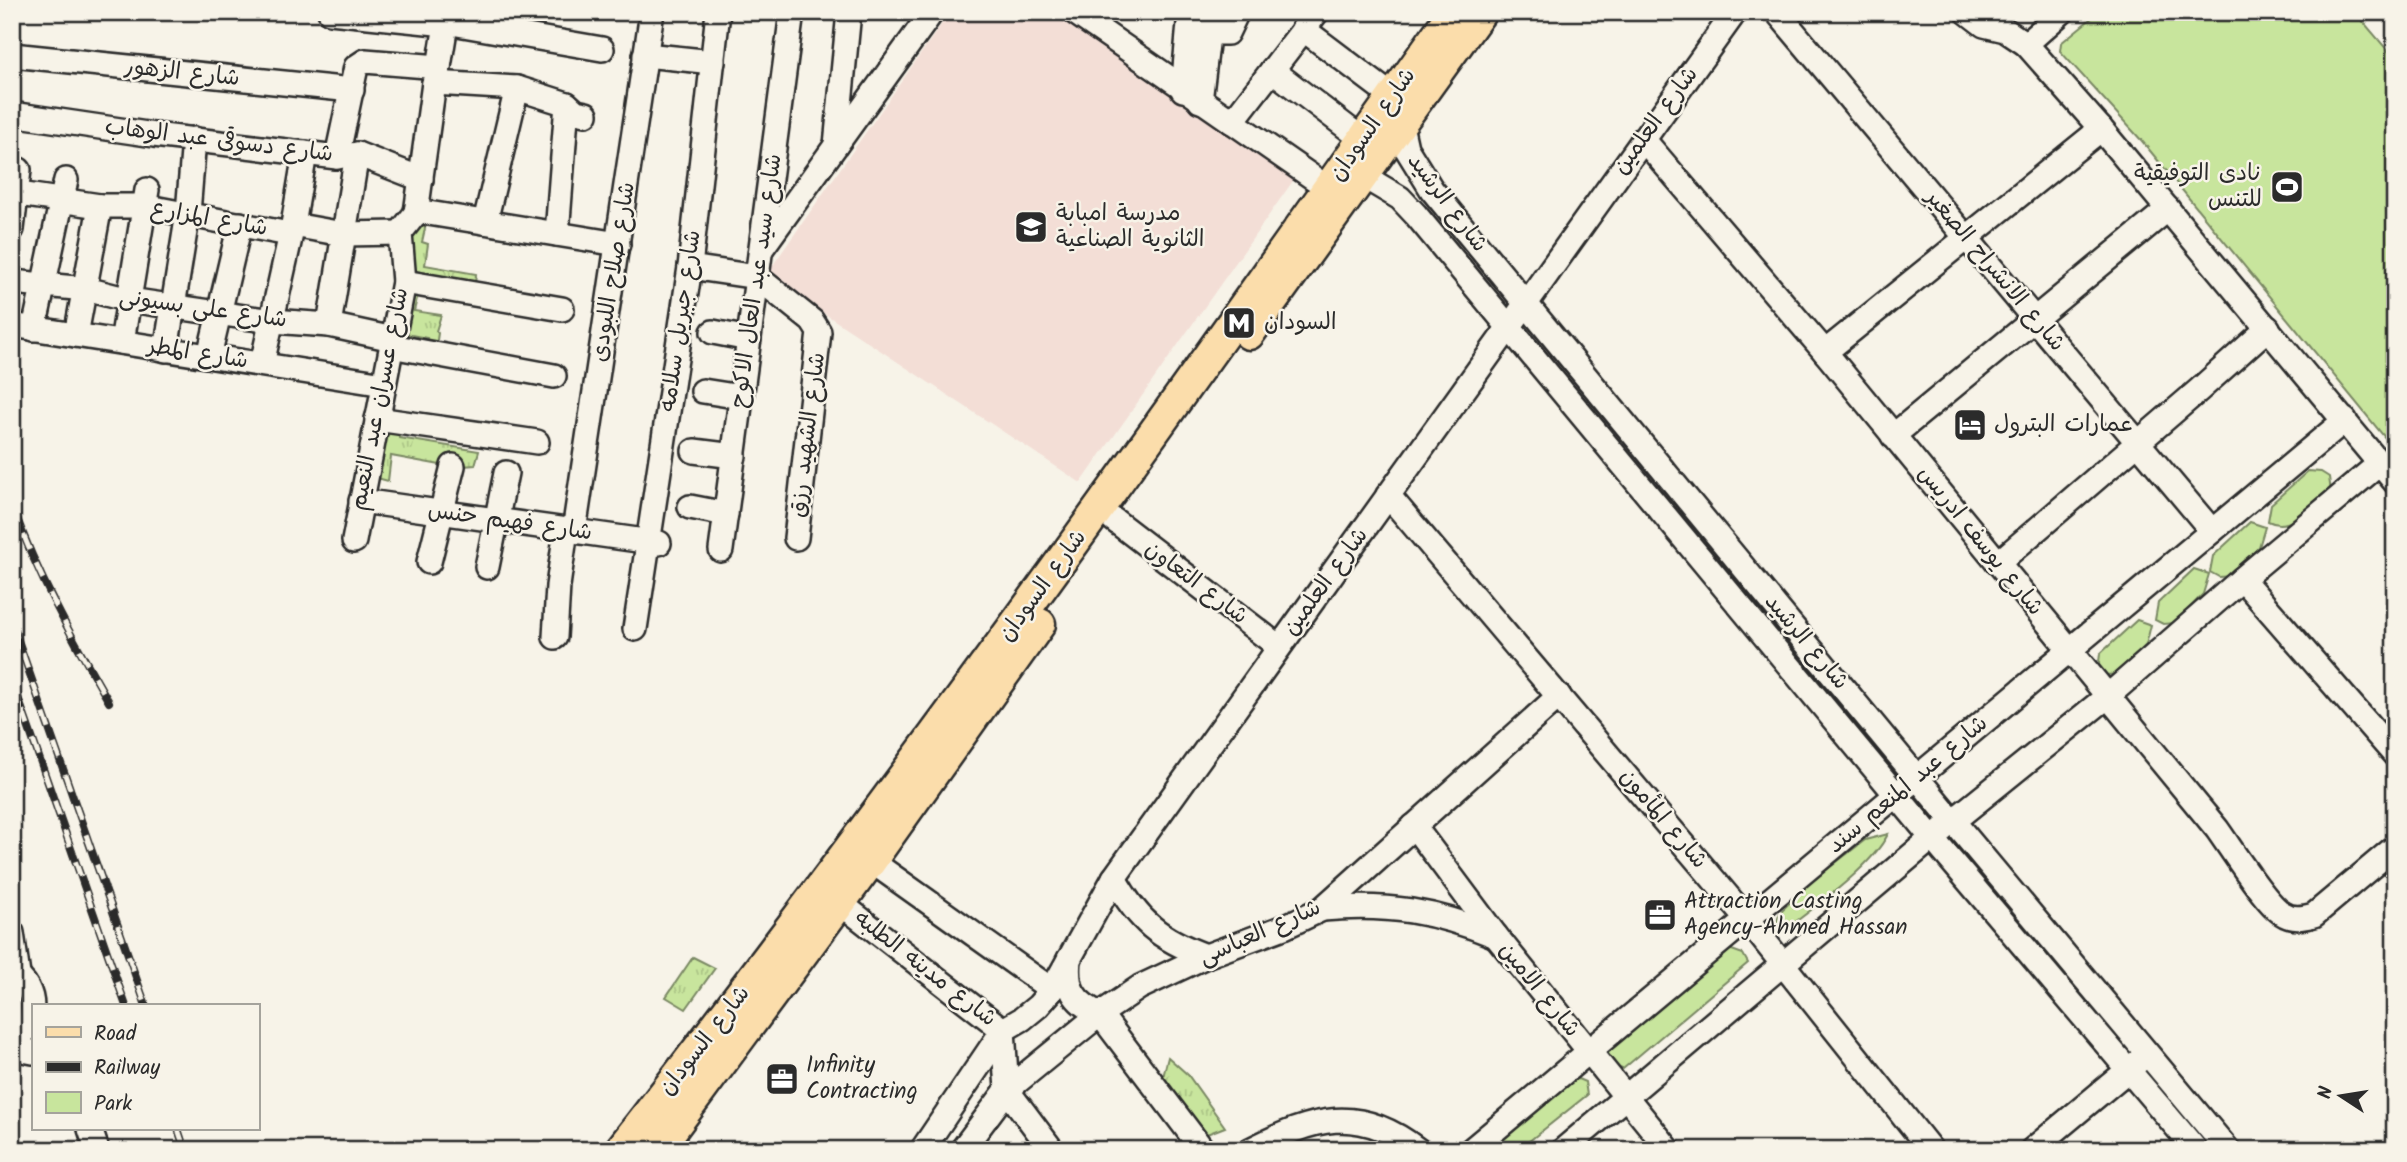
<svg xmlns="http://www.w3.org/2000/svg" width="2407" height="1162" font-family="Kalam,'Playpen Sans Arabic',sans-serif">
	<defs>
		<pattern id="grass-tufts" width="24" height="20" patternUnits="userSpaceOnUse" patternTransform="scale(1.75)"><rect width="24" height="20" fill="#c8e59d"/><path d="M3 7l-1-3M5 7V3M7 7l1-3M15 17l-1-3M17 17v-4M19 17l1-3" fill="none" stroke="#acc587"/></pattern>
	</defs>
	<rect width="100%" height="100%" fill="#f7f3e8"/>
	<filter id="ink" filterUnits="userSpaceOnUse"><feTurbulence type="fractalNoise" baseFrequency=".0143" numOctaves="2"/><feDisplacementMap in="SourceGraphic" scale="14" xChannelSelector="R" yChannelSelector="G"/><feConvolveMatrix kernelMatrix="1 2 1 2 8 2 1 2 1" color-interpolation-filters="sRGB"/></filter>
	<g filter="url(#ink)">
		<path fill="#f3ded6" d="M 950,12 L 1061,12 L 1295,178 L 1081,483 L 766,275 Z"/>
		<g fill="url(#grass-tufts)" stroke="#7a8864" stroke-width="2">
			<path d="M 428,215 L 422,242 L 428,244 L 425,265 L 476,274 L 475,284 L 503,287 L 504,289 L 420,280 L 404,261 L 412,222 Z"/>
			<path d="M 405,283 L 420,286 L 414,311 L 441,315 L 436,331 L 438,333 L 436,347 L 426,346 L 427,338 L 406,334 L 403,342 Z"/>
			<path d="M 377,421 L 400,422 L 399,438 L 479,451 L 475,465 L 451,467 L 391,456 L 388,481 L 377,478 Z"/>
			<path d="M 693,957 L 715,968 L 686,1009 L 666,997 Z"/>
			<path d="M 1168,1057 L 1188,1075 L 1225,1127 L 1199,1137 L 1161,1085 Z"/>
		</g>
		<g fill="#c8e59d" stroke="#7a8864" stroke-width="2">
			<path d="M 2099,12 L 2355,12 L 2395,59 L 2395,450 L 2142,141 L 2060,51 L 2061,43 Z"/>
			<path d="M 2308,471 L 2321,472 L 2329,477 L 2331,492 C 2313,505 2291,533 2268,521 L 2271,504 Z"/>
			<path d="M 2250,522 L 2265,527 L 2259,547 L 2231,576 L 2219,577 L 2210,572 L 2213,556 Z"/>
			<path d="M 2194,569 L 2209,574 L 2203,594 L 2175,623 L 2163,624 L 2155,620 L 2158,603 Z"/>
			<path d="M 2137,620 L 2151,625 L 2146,645 L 2118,674 L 2106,675 L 2098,670 L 2100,654 Z"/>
			<path d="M 1888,834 C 1872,866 1819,904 1790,926 L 1776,923 L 1781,911 L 1812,881 L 1865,840 Z"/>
			<path d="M 1729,949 L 1743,954 L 1748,963 L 1623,1069 L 1605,1065 L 1608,1048 Z"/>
			<path d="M 1571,1076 L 1585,1082 L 1587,1095 L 1518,1150 L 1481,1150 Z"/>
		</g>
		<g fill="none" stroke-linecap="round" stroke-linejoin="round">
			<defs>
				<g id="minor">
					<path d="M 330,12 L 446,24"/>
					<path d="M 1074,12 L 1328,188"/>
					<path d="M 1777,12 L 2212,531"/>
					<path d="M 1967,12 L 1984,25 L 2005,30 L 2026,44 L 2101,129 L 2395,482"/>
					<path d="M 446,22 L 602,49"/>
					<path d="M 1303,29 L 1393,97"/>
					<path d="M 1209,33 L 1227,33 L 1237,12"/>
					<path d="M 2026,44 L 2062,12"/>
					<path d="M 12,55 L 352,90"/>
					<path d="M 645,55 L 713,62"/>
					<path d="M 1272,70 L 1362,139"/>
					<path d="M 434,83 L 517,88 L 567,104 L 576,112 L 586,114"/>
					<path d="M 1183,90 L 1190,12"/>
					<path d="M 1200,101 L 1211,12"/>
					<path d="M 12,114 L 154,135 L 337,157 L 357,154 L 421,179"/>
					<path d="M 1232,122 L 1317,12"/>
					<path d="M 1401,125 L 1406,148 L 1432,190 L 1953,821 L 2228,1150"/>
					<path d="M 1643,139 L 1825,352 L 2217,829 C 2230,847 2266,904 2282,913 C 2292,920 2303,918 2314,915 L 2395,847"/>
					<path d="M 836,145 L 849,12"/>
					<path d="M 337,157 L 356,67 L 365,61 L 439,67"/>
					<path d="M 1363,176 L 1400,198 L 1416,215 L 1932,838 L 2196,1150"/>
					<path d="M 12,193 L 100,206 L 143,206 L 289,234 L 293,225 L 343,234 L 400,233"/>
					<path d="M 416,211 L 618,244"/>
					<path d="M 485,222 L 517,88"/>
					<path d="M 12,229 L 19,170"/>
					<path d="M 557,234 L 567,104"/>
					<path d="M 762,248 L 932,12"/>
					<path d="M 690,267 L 757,277 L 812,321 L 819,332 L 796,538"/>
					<path d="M 12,282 L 86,289 L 129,300 L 272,321 L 329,325 L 393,339"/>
					<path d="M 404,282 L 562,309"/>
					<path d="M 12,325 L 384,384"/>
					<path d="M 329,325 L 357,154"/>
					<path d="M 34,329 L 66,180"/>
					<path d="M 713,332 L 749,339"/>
					<path d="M 76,335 L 100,206"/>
					<path d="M 122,342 L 147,190"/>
					<path d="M 391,346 L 554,376"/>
					<path d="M 166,350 L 188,213 L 194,139"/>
					<path d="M 1825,352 L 2101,129"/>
					<path d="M 209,356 L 240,224"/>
					<path d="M 262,364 L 293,225 L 305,153"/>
					<path d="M 703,391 L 741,397"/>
					<path d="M 377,419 L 537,442"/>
					<path d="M 1893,436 L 2168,209"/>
					<path d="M 694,451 L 734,456"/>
					<path d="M 1388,495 L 1747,919 L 1931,1150"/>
					<path d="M 361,501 L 659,543"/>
					<path d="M 690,507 L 726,514"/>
					<path d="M 1114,520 L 1279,647"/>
					<path d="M 574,531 L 652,12"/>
					<path d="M 354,541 L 404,282 L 400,233 L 416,213 L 434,83 L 439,67 L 448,12"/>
					<path d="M 721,550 L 792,12"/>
					<path d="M 429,562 L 453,466"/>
					<path d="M 1998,563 L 2199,390 L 2268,328"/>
					<path d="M 487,567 L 506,473"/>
					<path d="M 2242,579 L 2395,755"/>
					<path d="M 635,629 L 690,267 L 718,12"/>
					<path d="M 555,637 L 558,586 L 566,530"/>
					<path d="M 1414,826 L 1496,936 L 1669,1150"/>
					<path d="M 871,861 L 1052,990"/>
					<path d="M 1114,878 C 1138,921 1159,939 1206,956"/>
					<path d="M 840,903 L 1003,1030 L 1007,1090 L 1052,1150"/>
					<path d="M 1322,909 C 1387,903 1436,911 1496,936"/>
					<path d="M 12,933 L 18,975"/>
					<path d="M 1069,959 C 1066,988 1073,1002 1100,1014 L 1203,1150"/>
					<path d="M 12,972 C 40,989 37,1026 12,1044"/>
					<path d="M 12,1048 L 33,1052"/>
					<path d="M 90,1129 L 97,1150"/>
					<path d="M 922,1150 L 1003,1030 L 1022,1019 L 1038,1006 L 1052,990 L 1114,878 L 1735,12"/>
					<path d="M 962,1150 L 1007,1090 L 1100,1014 L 1140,987 L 1206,956 L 1284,927 L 1322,909 L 1559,696"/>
					<path d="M 1250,1150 C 1313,1118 1358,1103 1418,1150"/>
					<path d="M 1471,1150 L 2345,420"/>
					<path d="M 1563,1150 L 1932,838 L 2108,696 L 2242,579 L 2379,464"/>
					<path d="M 2032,1150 L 2140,1060"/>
				</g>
				<g id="major">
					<path d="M 1249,334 L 1481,12"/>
					<path d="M 620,1150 C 909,779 1181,396 1453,12"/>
					<path d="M 657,1150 L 871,861 L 1040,624"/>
				</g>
			</defs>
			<use href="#minor" stroke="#2b2b2b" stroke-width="28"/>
			<use href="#major" stroke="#2b2b2b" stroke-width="35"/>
			<use href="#minor" stroke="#f7f3e8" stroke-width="23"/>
			<use href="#major" stroke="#fbddab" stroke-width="30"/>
			<defs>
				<g id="rail">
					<path d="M 12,505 C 38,577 71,636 109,702"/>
					<path d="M 12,623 L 146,1006"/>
					<path d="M 12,680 L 126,1006"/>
					<path d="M 178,1129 L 185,1150"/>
				</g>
			</defs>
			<use href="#rail" stroke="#2b2b2b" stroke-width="8"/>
			<use href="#rail" stroke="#f7f3e8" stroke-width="5" stroke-dasharray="16" stroke-linecap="butt"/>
		</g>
	</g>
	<defs>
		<symbol id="stadium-square" viewBox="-11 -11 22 22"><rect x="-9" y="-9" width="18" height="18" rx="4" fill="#2b2b2b" stroke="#f7f3e8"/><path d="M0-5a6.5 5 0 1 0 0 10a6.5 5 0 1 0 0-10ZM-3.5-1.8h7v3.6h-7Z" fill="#fff"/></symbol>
		<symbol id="school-square" viewBox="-11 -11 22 22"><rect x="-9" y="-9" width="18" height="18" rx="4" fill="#2b2b2b" stroke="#f7f3e8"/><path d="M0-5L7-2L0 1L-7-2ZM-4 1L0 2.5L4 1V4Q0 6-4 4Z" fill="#fff"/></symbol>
		<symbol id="metro-square" viewBox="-11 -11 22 22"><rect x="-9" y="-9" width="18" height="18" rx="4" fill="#2b2b2b" stroke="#f7f3e8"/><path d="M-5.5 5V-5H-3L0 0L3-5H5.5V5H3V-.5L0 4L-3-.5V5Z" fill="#fff"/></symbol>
		<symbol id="hotel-square" viewBox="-11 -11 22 22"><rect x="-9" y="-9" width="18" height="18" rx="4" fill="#2b2b2b" stroke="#f7f3e8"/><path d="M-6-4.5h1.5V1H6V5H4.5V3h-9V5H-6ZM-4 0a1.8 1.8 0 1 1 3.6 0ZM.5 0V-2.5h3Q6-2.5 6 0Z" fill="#fff"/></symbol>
		<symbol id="office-square" viewBox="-11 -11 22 22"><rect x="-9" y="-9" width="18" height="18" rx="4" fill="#2b2b2b" stroke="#f7f3e8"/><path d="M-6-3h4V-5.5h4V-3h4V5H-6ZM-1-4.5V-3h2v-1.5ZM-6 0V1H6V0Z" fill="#fff"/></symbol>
	</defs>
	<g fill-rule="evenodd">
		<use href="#stadium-square" x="2268" y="168" width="38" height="38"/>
		<use href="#school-square" x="1012" y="208" width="38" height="38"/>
		<use href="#metro-square" x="1220" y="304" width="38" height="38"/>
		<use href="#hotel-square" x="1951" y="406" width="38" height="38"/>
		<use href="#office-square" x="1641" y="896" width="38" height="38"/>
		<use href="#office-square" x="763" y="1060" width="38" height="38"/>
	</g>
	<g text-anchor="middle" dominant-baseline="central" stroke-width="5" stroke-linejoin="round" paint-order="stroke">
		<g font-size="23" fill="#2b2b2b" stroke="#f7f3e8">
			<text transform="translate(182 73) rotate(6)">شارع الزهور</text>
			<text transform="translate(1656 121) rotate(-54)">شارع العلمين</text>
			<text transform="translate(1373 125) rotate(-55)">شارع السودان</text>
			<text transform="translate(219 141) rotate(7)">شارع دسوقى عبد الوهاب</text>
			<text transform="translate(1447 203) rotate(53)">شارع الرشيد</text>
			<text transform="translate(209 219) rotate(10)">شارع المزارع</text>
			<text transform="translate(1995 271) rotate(50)">شارع الانشراح الصغير</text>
			<text transform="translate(614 272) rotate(-81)">شارع صلاح اللبودى</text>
			<text transform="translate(757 281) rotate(-82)">شارع سيد عبد العال الاكوح</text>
			<text transform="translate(203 309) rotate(8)">شارع على بسيونى</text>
			<text transform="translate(681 321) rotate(-82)">شارع جبريل سلامه</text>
			<text transform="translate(198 354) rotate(9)">شارع المطر</text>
			<text transform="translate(380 399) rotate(-79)">شارع عسران عبد النعيم</text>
			<text transform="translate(808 435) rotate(-83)">شارع الشهيد رزق</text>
			<text transform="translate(510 522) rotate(8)">شارع فهيم حنس</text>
			<text transform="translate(1980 541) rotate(51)">شارع يوسف ادريس</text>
			<text transform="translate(1326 582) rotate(-54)">شارع العلمين</text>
			<text transform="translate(1196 583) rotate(37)">شارع التعاون</text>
			<text transform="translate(1043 586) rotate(-54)">شارع السودان</text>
			<text transform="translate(1806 642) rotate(50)">شارع الرشيد</text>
			<text transform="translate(1908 785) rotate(-40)">شارع عبد المنعم سند</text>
			<text transform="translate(1663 819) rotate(50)">شارع المأمون</text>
			<text transform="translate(1260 933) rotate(-24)">شارع العباسى</text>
			<text transform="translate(925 969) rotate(38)">شارع مدينه الطلبه</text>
			<text transform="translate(1539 990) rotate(51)">شارع الامين</text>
			<text transform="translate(705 1041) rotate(-52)">شارع السودان</text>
		</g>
		<g font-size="23" fill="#2b2b2b" stroke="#f7f3e8" text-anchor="start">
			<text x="2262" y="174" text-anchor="end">نادى التوفيقية<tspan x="2262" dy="26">للتنس</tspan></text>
			<text x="1056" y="214">مدرسة امبابة<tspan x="1056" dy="26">الثانوية الصناعية</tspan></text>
			<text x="1264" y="323">السودان</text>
			<text x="1994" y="425">عمارات البترول</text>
			<text x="1684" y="902">Attraction Casting<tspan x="1684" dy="26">Agency-Ahmed Hassan</tspan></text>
			<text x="806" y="1066">Infinity<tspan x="806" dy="26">Contracting</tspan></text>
		</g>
	</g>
	<rect width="2407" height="1162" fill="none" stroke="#f7f3e8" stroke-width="42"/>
	<rect x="21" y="21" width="2365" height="1120" fill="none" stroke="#2b2b2b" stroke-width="2.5" filter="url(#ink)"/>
	<rect x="32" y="1004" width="228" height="126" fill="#f7f3e8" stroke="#a5a39c" stroke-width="2"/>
	<rect x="46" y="1027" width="35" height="10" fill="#fbddab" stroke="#a5a39c" stroke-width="2"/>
	<text x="94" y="1040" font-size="21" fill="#2b2b2b">Road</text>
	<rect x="46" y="1062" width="35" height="10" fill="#2b2b2b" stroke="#a5a39c" stroke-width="2"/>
	<text x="94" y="1074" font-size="21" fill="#2b2b2b">Railway</text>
	<rect x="46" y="1092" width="35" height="21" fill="#c8e59d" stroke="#a5a39c" stroke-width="2"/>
	<text x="94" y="1110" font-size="21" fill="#2b2b2b">Park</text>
	<g transform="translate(2341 1096) rotate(282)" stroke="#f7f3e8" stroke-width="5" paint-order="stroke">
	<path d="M0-5L12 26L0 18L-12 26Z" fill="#2b2b2b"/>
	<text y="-10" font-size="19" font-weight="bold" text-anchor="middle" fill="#2b2b2b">N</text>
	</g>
</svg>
